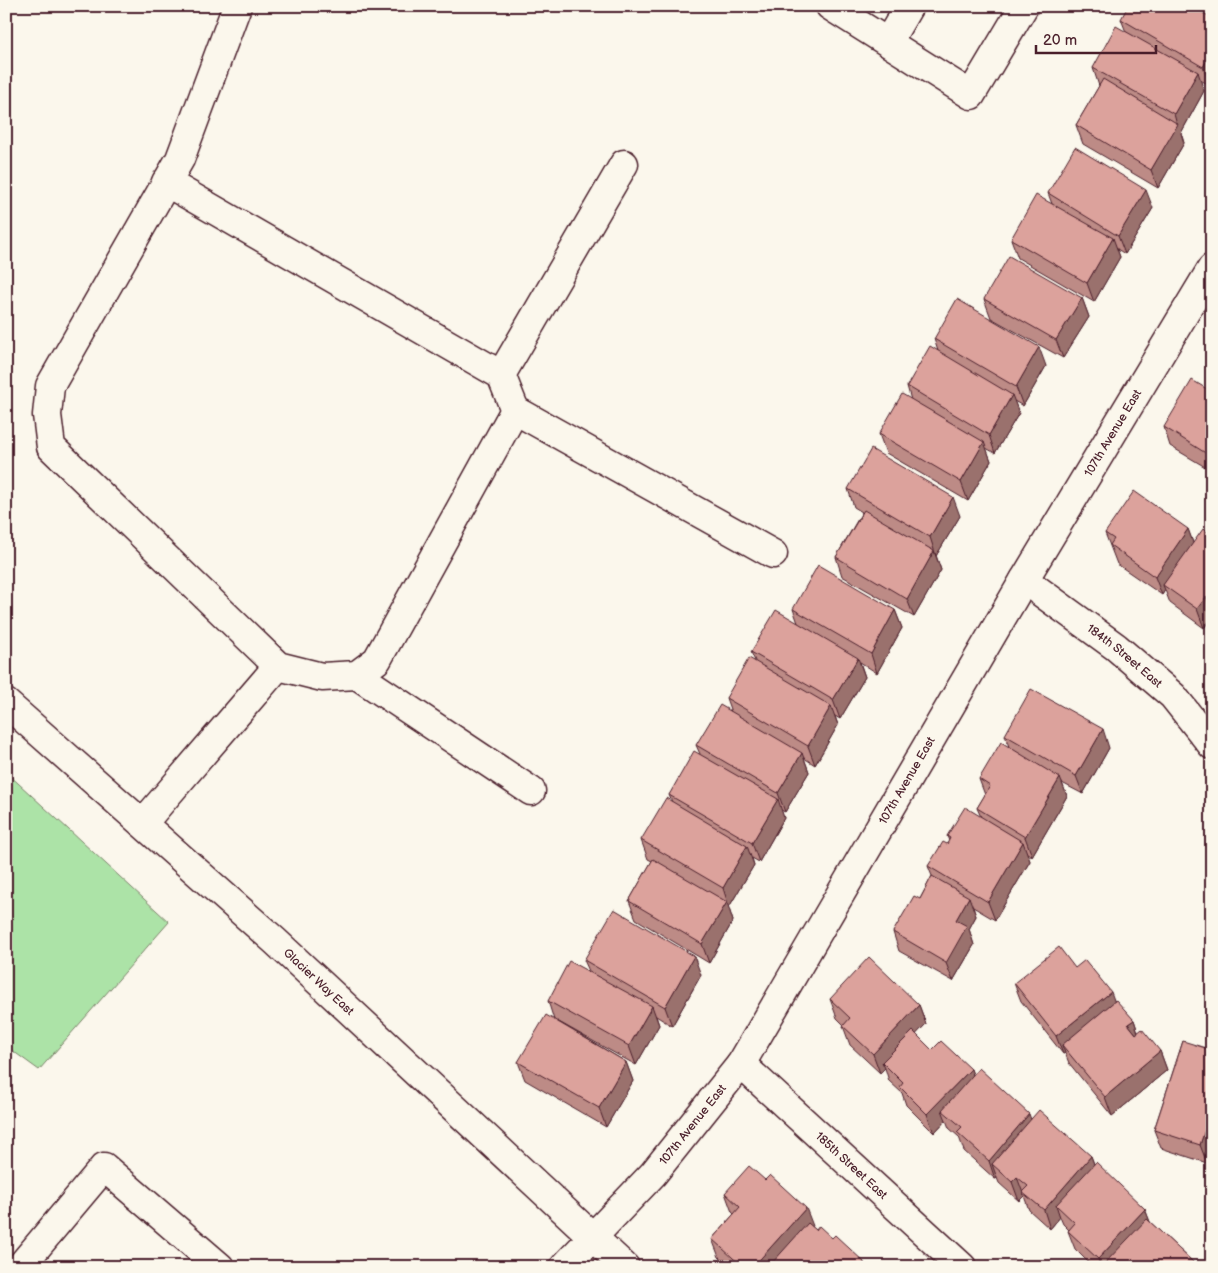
<svg xmlns="http://www.w3.org/2000/svg" width="1218" height="1273" font-family="'Balsamiq Sans',sans-serif">
	<rect width="100%" height="100%" fill="#fbf7ec"/>
	<filter id="ink" filterUnits="userSpaceOnUse"><feTurbulence type="fractalNoise" baseFrequency=".02" numOctaves="2"/><feDisplacementMap in="SourceGraphic" scale="10" xChannelSelector="R" yChannelSelector="G"/><feConvolveMatrix kernelMatrix="1 2 1 2 8 2 1 2 1" color-interpolation-filters="sRGB"/></filter>
	<g filter="url(#ink)">
		<path fill="#ace3a7" stroke="#7b8169" d="M 6,772 L 169,922 L 39,1070 L 6,1046 Z"/>
		<g fill="none" stroke-linecap="round" stroke-linejoin="round">
			<defs>
				<g id="minor">
					<path d="M 237,6 L 180,159 L 50,386 L 47,415 L 51,447 L 278,666 L 322,677 L 357,675 L 377,660 L 515,410"/>
					<path d="M 830,6 L 971,95 L 1024,6"/>
					<path d="M 888,42 L 909,6"/>
					<path d="M 166,182 L 501,375 L 515,410 L 773,554"/>
					<path d="M 501,375 L 624,164"/>
					<path id="s1" d="M 1024,580 L 1116,647 L 1173,696 L 1212,745"/>
					<path d="M 357,675 L 531,791"/>
					<path id="s2" d="M 6,703 L 275,941 L 625,1267"/>
					<path d="M 143,823 L 278,666"/>
					<path id="s3" d="M 741,1064 L 962,1267"/>
					<path d="M 20,1267 L 104,1167 L 220,1267"/>
					<path id="s4" d="M 564,1267 L 653,1174 L 741,1064 L 1024,580 L 1212,268"/>
				</g>
			</defs>
			<use href="#minor" stroke="#4a1f2b" stroke-width="31"/>
			<use href="#minor" stroke="#fbf7ec" stroke-width="28"/>
		</g>
		<g fill="#bd8b86" stroke="#4a1f2b">
			<path d="M 1191,6 L 1210,85 L 1200,80 L 1204,91 L 1181,133 L 1184,143 L 1158,188 L 1083,144 L 1076,125 L 1099,86 L 1093,68 L 1126,32 L 1121,19 Z"/>
			<path d="M 1197,6 L 1212,6 L 1212,15 Z"/>
			<path d="M 1048,193 L 1153,208 L 1125,254 L 1117,249 L 1120,257 L 1094,302 L 1018,258 L 1011,239 L 1052,204 Z"/>
			<path d="M 1082,298 L 1089,317 L 1063,358 L 991,318 L 984,299 Z"/>
			<path d="M 934,339 L 1046,366 L 1023,406 L 1014,401 L 1019,413 L 995,453 L 986,448 L 991,461 L 968,501 L 886,453 L 879,434 L 911,400 L 907,386 L 938,351 Z"/>
			<path d="M 1212,392 L 1212,471 L 1170,446 L 1164,427 Z"/>
			<path d="M 848,489 L 960,516 L 936,556 L 936,555 L 941,570 L 914,617 L 842,576 L 836,557 L 862,512 L 854,507 Z"/>
			<path d="M 1188,529 L 1193,543 L 1212,535 L 1212,617 L 1204,628 L 1170,603 L 1165,590 L 1162,595 L 1117,564 L 1105,533 Z"/>
			<path d="M 793,609 L 895,610 L 902,628 L 877,673 L 860,662 L 865,677 L 840,719 L 835,716 L 838,725 L 815,765 L 804,758 L 809,772 L 785,812 L 781,810 L 784,818 L 759,862 L 752,858 L 754,865 L 729,907 L 728,906 L 733,921 L 709,963 L 636,919 L 629,901 L 652,861 L 648,859 L 641,840 L 672,802 L 669,795 L 700,754 L 696,745 L 731,712 L 726,698 L 755,661 L 751,652 L 798,623 Z"/>
			<path d="M 1005,735 L 1109,748 L 1083,794 L 1062,783 L 1067,796 L 1032,856 L 1027,853 L 1030,861 L 995,920 L 973,907 L 976,916 L 969,929 L 974,945 L 953,981 L 899,951 L 893,932 L 920,899 L 932,876 L 928,866 L 947,844 L 949,841 L 947,836 L 981,817 L 977,808 L 985,795 L 979,779 L 1009,747 Z"/>
			<path d="M 584,960 L 701,975 L 672,1026 L 656,1016 L 659,1025 L 636,1065 L 557,1021 L 626,1062 L 633,1081 L 606,1127 L 525,1080 L 518,1062 L 554,1020 L 548,1001 L 589,971 Z"/>
			<path d="M 1075,968 L 1115,1001 L 1134,1020 L 1138,1032 L 1160,1051 L 1167,1070 L 1112,1116 L 1069,1063 L 1065,1053 L 1063,1054 L 1021,1001 L 1014,983 Z"/>
			<path d="M 830,999 L 919,1005 L 926,1024 L 916,1034 L 932,1050 L 971,1069 L 973,1075 L 1031,1119 L 1091,1156 L 1094,1164 L 1145,1209 L 1150,1222 L 1194,1263 L 1195,1267 L 1093,1267 L 1075,1249 L 1068,1231 L 1069,1230 L 1063,1224 L 1060,1217 L 1050,1229 L 1029,1210 L 1024,1196 L 1019,1201 L 999,1183 L 997,1178 L 995,1179 L 964,1151 L 959,1137 L 949,1128 L 946,1120 L 934,1133 L 906,1105 L 902,1093 L 889,1081 L 885,1068 L 880,1073 L 850,1045 L 843,1026 L 844,1025 L 837,1018 Z"/>
			<path d="M 1183,1041 L 1207,1163 L 1161,1148 L 1154,1130 Z"/>
			<path d="M 725,1193 L 813,1226 L 812,1227 L 816,1230 L 866,1267 L 729,1267 L 719,1257 L 712,1239 L 734,1214 L 732,1212 Z"/>
		</g>
		<g fill="#9a716d" stroke="#4a1f2b">
			<path d="M 1212,51 L 1212,82 L 1210,85 L 1203,67 Z"/>
			<path d="M 1198,72 L 1204,91 L 1181,133 L 1184,143 L 1158,188 L 1151,170 L 1177,125 L 1174,114 Z"/>
			<path d="M 1146,190 L 1153,208 L 1125,254 L 1118,236 Z"/>
			<path d="M 1113,238 L 1120,257 L 1094,302 L 1087,283 Z"/>
			<path d="M 1082,298 L 1089,317 L 1063,358 L 1056,340 Z"/>
			<path d="M 1039,347 L 1046,366 L 1023,406 L 1016,387 Z"/>
			<path d="M 1012,395 L 1019,413 L 995,453 L 989,435 Z"/>
			<path d="M 984,442 L 991,461 L 968,501 L 961,482 Z"/>
			<path d="M 953,497 L 960,516 L 936,556 L 930,537 Z"/>
			<path d="M 1188,529 L 1195,548 L 1163,585 L 1165,590 L 1162,595 L 1155,577 Z"/>
			<path d="M 934,551 L 941,570 L 914,617 L 907,599 Z"/>
			<path d="M 1206,597 L 1212,614 L 1212,617 L 1204,628 L 1197,609 Z"/>
			<path d="M 895,610 L 902,628 L 877,673 L 871,654 Z"/>
			<path d="M 858,658 L 865,677 L 840,719 L 833,700 Z"/>
			<path d="M 831,706 L 838,725 L 815,765 L 808,746 Z"/>
			<path d="M 1103,729 L 1109,748 L 1083,794 L 1076,776 Z"/>
			<path d="M 802,753 L 809,772 L 785,812 L 778,793 Z"/>
			<path d="M 1060,778 L 1067,796 L 1032,856 L 1025,837 Z"/>
			<path d="M 778,799 L 784,818 L 759,862 L 752,843 Z"/>
			<path d="M 1023,842 L 1030,861 L 995,920 L 988,902 Z"/>
			<path d="M 747,846 L 754,865 L 729,907 L 723,888 Z"/>
			<path d="M 969,897 L 976,916 L 969,929 L 974,945 L 953,981 L 946,963 L 956,920 Z"/>
			<path d="M 727,902 L 733,921 L 709,963 L 702,944 Z"/>
			<path d="M 694,956 L 701,975 L 672,1026 L 665,1007 Z"/>
			<path d="M 1111,992 L 1118,1011 L 1062,1045 L 1065,1053 L 1063,1054 L 1056,1036 Z"/>
			<path d="M 919,1005 L 926,1024 L 886,1066 L 882,1062 L 885,1068 L 880,1073 L 873,1054 Z"/>
			<path d="M 652,1006 L 659,1025 L 636,1065 L 629,1046 Z"/>
			<path d="M 1134,1020 L 1140,1039 L 1128,1024 Z"/>
			<path d="M 1160,1051 L 1167,1070 L 1112,1116 L 1105,1097 Z"/>
			<path d="M 626,1062 L 633,1081 L 606,1127 L 599,1108 Z"/>
			<path d="M 971,1069 L 977,1088 L 942,1110 L 946,1120 L 934,1133 L 927,1114 Z"/>
			<path d="M 1212,1108 L 1212,1147 L 1207,1163 L 1200,1145 Z"/>
			<path d="M 1029,1114 L 1036,1133 L 992,1164 L 997,1178 L 995,1179 L 989,1161 Z"/>
			<path d="M 1091,1156 L 1098,1175 L 1056,1205 L 1060,1217 L 1050,1229 L 1044,1210 Z"/>
			<path d="M 1017,1177 L 1024,1196 L 1019,1201 L 1012,1182 Z"/>
			<path d="M 806,1208 L 813,1226 L 778,1265 L 773,1262 L 775,1267 L 753,1267 Z"/>
			<path d="M 1145,1209 L 1152,1227 L 1105,1263 L 1106,1267 L 1101,1267 L 1098,1259 Z"/>
			<path d="M 864,1262 L 866,1267 L 860,1267 Z"/>
		</g>
		<g fill="#dca29c" stroke="#4a1f2b">
			<path d="M 1128,6 L 1191,6 L 1212,18 L 1212,51 L 1203,67 L 1121,19 Z"/>
			<path d="M 1116,26 L 1198,72 L 1174,114 L 1093,68 Z"/>
			<path d="M 1103,79 L 1178,124 L 1151,170 L 1076,125 Z"/>
			<path d="M 1075,147 L 1146,190 L 1118,236 L 1048,193 Z"/>
			<path d="M 1036,195 L 1113,238 L 1087,283 L 1011,239 Z"/>
			<path d="M 1009,256 L 1082,298 L 1056,340 L 984,299 Z"/>
			<path d="M 957,299 L 1039,347 L 1016,387 L 934,339 Z"/>
			<path d="M 930,346 L 1012,395 L 989,435 L 907,386 Z"/>
			<path d="M 1192,380 L 1212,392 L 1212,457 L 1164,427 Z"/>
			<path d="M 902,394 L 984,442 L 961,482 L 879,434 Z"/>
			<path d="M 871,449 L 953,497 L 930,537 L 848,489 Z"/>
			<path d="M 1134,491 L 1188,529 L 1155,577 L 1110,545 L 1114,539 L 1105,533 Z"/>
			<path d="M 864,510 L 934,551 L 907,599 L 836,557 Z"/>
			<path d="M 1203,529 L 1212,535 L 1212,602 L 1206,597 L 1197,609 L 1163,585 Z"/>
			<path d="M 818,565 L 895,610 L 871,654 L 793,609 Z"/>
			<path d="M 776,610 L 858,658 L 833,700 L 751,652 Z"/>
			<path d="M 749,658 L 831,706 L 808,746 L 726,698 Z"/>
			<path d="M 1031,689 L 1103,729 L 1076,776 L 1005,735 Z"/>
			<path d="M 720,705 L 802,753 L 778,793 L 696,745 Z"/>
			<path d="M 1001,742 L 1060,778 L 1025,837 L 977,808 L 990,786 L 979,779 Z"/>
			<path d="M 694,751 L 778,799 L 752,843 L 669,795 Z"/>
			<path d="M 666,798 L 747,846 L 723,888 L 641,840 Z"/>
			<path d="M 965,807 L 1023,842 L 988,902 L 928,866 L 943,842 L 947,844 L 950,838 L 947,836 Z"/>
			<path d="M 653,859 L 727,902 L 702,944 L 629,901 Z"/>
			<path d="M 932,876 L 969,897 L 956,920 L 967,926 L 946,963 L 893,932 L 914,896 L 920,899 Z"/>
			<path d="M 614,909 L 694,956 L 665,1007 L 584,960 Z"/>
			<path d="M 1059,947 L 1075,968 L 1085,960 L 1111,992 L 1056,1036 L 1014,983 Z"/>
			<path d="M 869,957 L 919,1005 L 873,1054 L 843,1026 L 850,1018 L 830,999 Z"/>
			<path d="M 569,961 L 652,1006 L 629,1046 L 548,1001 Z"/>
			<path d="M 1116,1000 L 1134,1020 L 1128,1024 L 1136,1034 L 1142,1029 L 1160,1051 L 1105,1097 L 1062,1045 Z"/>
			<path d="M 546,1015 L 626,1062 L 599,1108 L 518,1062 Z"/>
			<path d="M 913,1031 L 932,1050 L 941,1041 L 971,1069 L 927,1114 L 900,1087 L 903,1083 L 882,1062 Z"/>
			<path d="M 1183,1041 L 1212,1050 L 1212,1108 L 1200,1145 L 1154,1130 Z"/>
			<path d="M 979,1068 L 1029,1114 L 989,1161 L 957,1132 L 962,1127 L 942,1110 Z"/>
			<path d="M 1039,1110 L 1091,1156 L 1044,1210 L 1022,1192 L 1028,1186 L 1017,1177 L 1012,1182 L 992,1164 Z"/>
			<path d="M 1096,1162 L 1145,1209 L 1098,1259 L 1068,1231 L 1075,1223 L 1056,1205 Z"/>
			<path d="M 749,1166 L 765,1180 L 770,1175 L 806,1208 L 753,1267 L 743,1267 L 712,1239 L 740,1207 L 725,1193 Z"/>
			<path d="M 1147,1219 L 1194,1263 L 1190,1267 L 1109,1267 L 1105,1263 Z"/>
			<path d="M 808,1223 L 816,1230 L 819,1226 L 832,1238 L 835,1235 L 864,1262 L 860,1267 L 779,1267 L 773,1262 Z"/>
			<path d="M 1206,1262 L 1211,1267 L 1202,1267 Z"/>
		</g>
	</g>
	<g text-anchor="middle" dominant-baseline="central" stroke-width="4" stroke-linejoin="round" paint-order="stroke">
		<g font-size="12" fill="#4a1f2b" stroke="#fbf7ec">
			<text stroke="none"><textPath href="#s4" startOffset="1002">107th Avenue East</textPath></text>
			<text stroke="none"><textPath href="#s1" startOffset="126">184th Street East</textPath></text>
			<text stroke="none"><textPath href="#s4" startOffset="598">107th Avenue East</textPath></text>
			<text stroke="none"><textPath href="#s2" startOffset="419">Glacier Way East</textPath></text>
			<text stroke="none"><textPath href="#s4" startOffset="192">107th Avenue East</textPath></text>
			<text stroke="none"><textPath href="#s3" startOffset="150">185th Street East</textPath></text>
		</g>
	</g>
	<rect width="1218" height="1273" fill="none" stroke="#fbf7ec" stroke-width="25"/>
	<rect x="12" y="12" width="1193" height="1248" fill="none" stroke="#4a1f2b" stroke-width="2" filter="url(#ink)"/>
	<path d="M1036 45v8h120v-8" fill="none" stroke="#4a1f2b" stroke-width="2.5"/>
	<text x="1043" y="45" font-size="15" fill="#4a1f2b" stroke="#fbf7ec" stroke-width="4" paint-order="stroke">20 m</text>
</svg>
